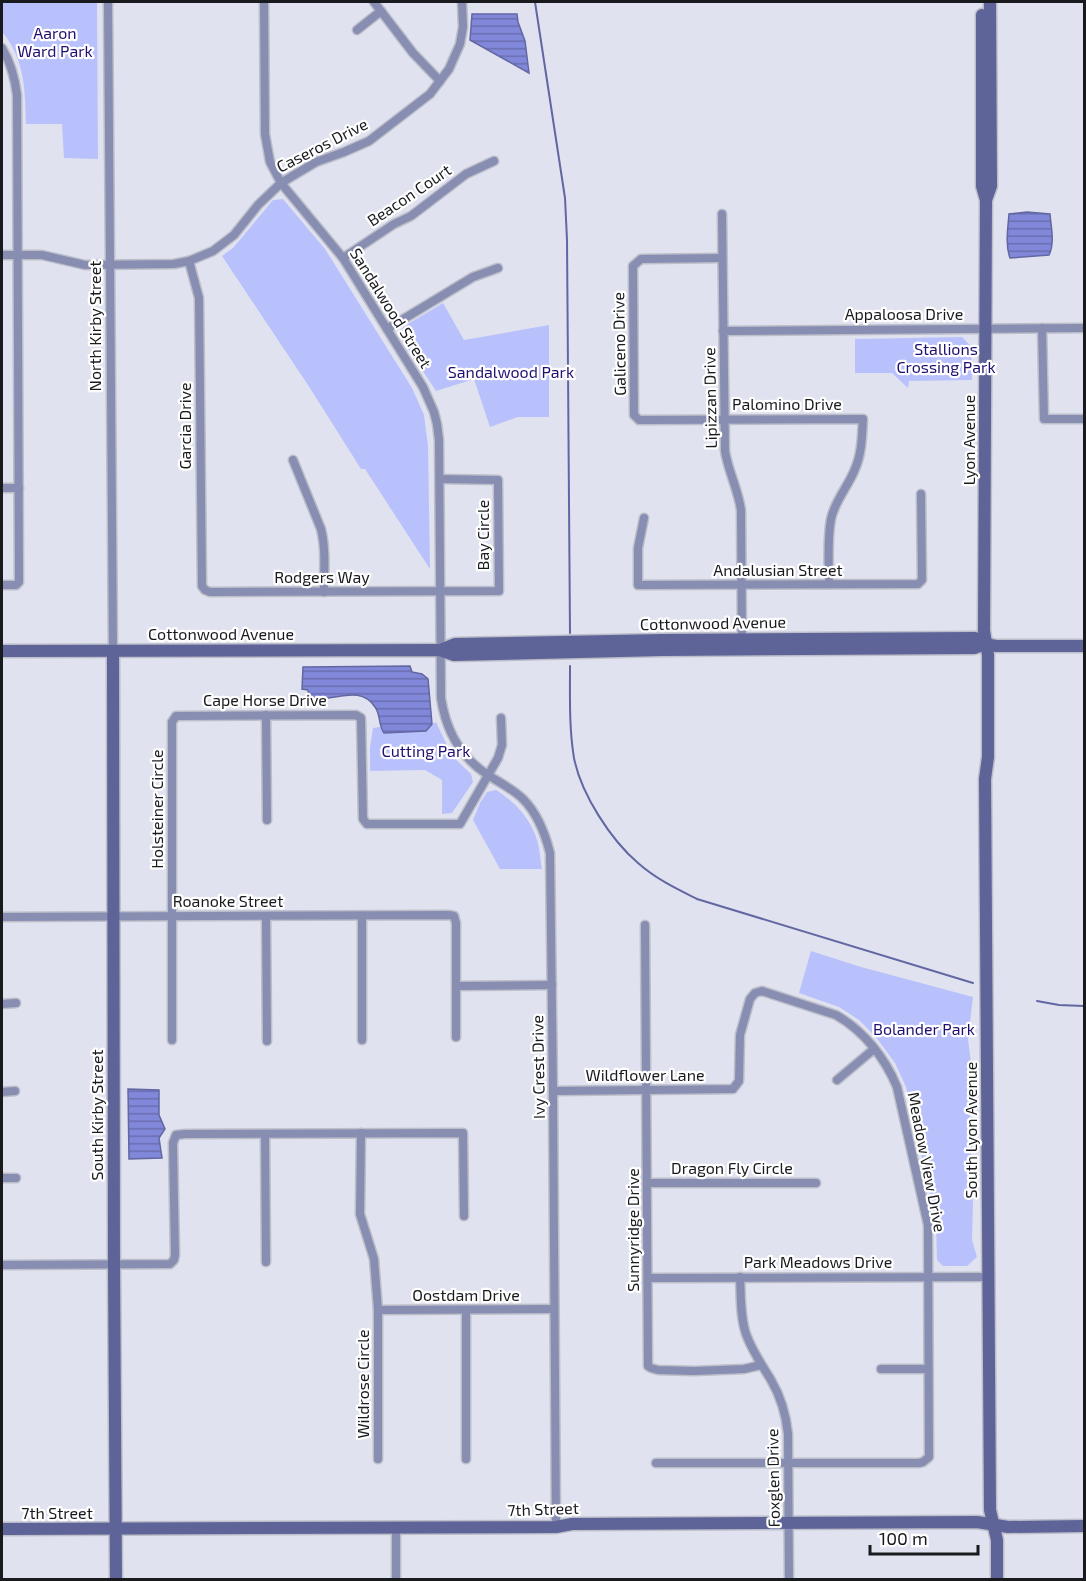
<svg xmlns="http://www.w3.org/2000/svg" width="1086" height="1581" viewBox="0 0 1086 1581" font-family="'Exo 2',sans-serif">
  <defs>
    <pattern id="water-rules" width="6" height="5" patternUnits="userSpaceOnUse" patternTransform="scale(1.5)"><rect width="6" height="5" fill="#8188da"/><path d="M0 2.5h6" fill="none" stroke="#696eb0"/></pattern>
  </defs>
  <rect width="100%" height="100%" fill="#e0e2ef"/>
  <!-- green -->
  <g fill="#b9c1fc">
    <path d="M2 2H97L98 159 64 158 62 124H26C25 90 25 59 2 32Z"/>
    <polygon points="283,199 325,249 412,388 424,415 428,446 430,569 365,469 361,469 308,385 222,256 233,248 273,200"/>
    <polygon points="443,303 464,340 549,325 549,417 518,417 490,427 474,379 436,391 401,338 403,327"/>
    <polygon points="962,337 971,346 972,380 909,381 908,388 892,373 855,373 855,339"/>
    <polygon points="436,722 452,756 471,774 473,782 452,813 442,814 442,780 425,770 370,771 370,748 373,728 380,727 384,733 426,731 432,724"/>
    <path d="M496 790C514 801 531 819 537 840 540 849 540 859 542 869H500L473 820 480 803 487 792Z"/>
    <polygon points="811,951 861,967 973,997 968,1039 973,1079 969,1107 973,1141 970,1164 973,1202 972,1240 977,1257 967,1266 943,1266 937,1260 936,1225 934,1211 906,1087 895,1063 875,1036 859,1020 839,1007 799,993"/>
  </g>
  <!-- water -->
  <g fill="url(#water-rules)" stroke="#6267a2" stroke-width="1.5">
    <polygon points="472,14 517,14 518,22 525,41 529,73 470,40"/>
    <path d="M1027 212 1050 214C1051 227 1055 243 1049 255L1010 258C1005 244 1008 228 1009 214Z"/>
    <path d="M410 666 412 672 422 674 428 679 432 724 426 731 384 733C378 725 381 715 375 707 363 689 345 696 328 698 321 698 315 698 309 698L308 690 302 689 303 667Z"/>
    <polygon points="128,1089 159,1090 159,1115 165,1129 159,1138 162,1158 129,1159"/>
  </g>
  <g fill="none" stroke-linecap="round" stroke-linejoin="round">
    <!-- stream -->
    <g stroke="#6267a2" stroke-width="2">
      <polyline points="535,2 565,198 567,240 570,633"/>
      <path d="M570 666C570 697 569 728 574 758 581 794 611 840 638 863 656 879 677 889 697 899L973 983"/>
      <polyline points="1037,1001 1059,1005 1084,1006"/>
    </g>
    <!-- street casing -->
    <g stroke="#bcbec9" stroke-width="11">
      <g id="street">
        <polyline points="108,2 113,651"/>
        <path d="M264 2 265 134 270 162 281 183 343 258 423 387 434 412 437 424 439 440 441 698C446 731 460 757 488 775 500 783 513 789 523 799 538 814 545 833 550 853L553 1091 556 1527"/>
        <polyline points="374,2 413,53 440,81"/>
        <polyline points="357,30 381,11"/>
        <path d="M2 48C11 63 15 79 17 95L19 582 16 585H2"/>
        <path d="M722 214 725 451C728 471 738 489 741 510L742 643"/>
        <polyline points="2,255 42,255 85,265 174,264 189,261 213,251 234,235 258,205 281,183 316,162 344,152 369,141 430,94 449,69 460,44 463,27 462,2"/>
        <polyline points="343,258 394,224 411,216 466,174 494,161"/>
        <path d="M722 258 641 259 633 266 634 415 639 420 863 419C862 436 862 453 855 469 848 487 835 500 831 519 827 540 829 563 829 584"/>
        <polyline points="189,261 199,298 202,586 205,590 210,592 499,591 498,480 440,479"/>
        <polyline points="1042,328 1044,419 1084,419"/>
        <polyline points="387,329 473,277 498,268"/>
        <polyline points="723,331 1084,328"/>
        <path d="M293 460 321 529C326 549 324 570 324 592"/>
        <polyline points="2,488 19,488"/>
        <polyline points="644,518 638,548 638,585 918,584 922,580 921,494"/>
        <polyline points="266,715 267,820"/>
        <polyline points="266,916 267,1041"/>
        <polyline points="2,917 449,915 454,916 456,923 456,1037"/>
        <polyline points="645,925 648,1366 651,1368 658,1370 694,1371 744,1369 761,1365"/>
        <polyline points="457,986 552,985"/>
        <polyline points="2,1004 16,1003"/>
        <polyline points="172,1040 172,722 176,716 356,715 361,718 363,819 367,824 460,824 498,758 502,745 501,718"/>
        <polyline points="362,1040 362,916"/>
        <polyline points="837,1080 874,1049"/>
        <path d="M553 1091 733 1089 739 1081 740 1035 750 999 755 993 762 991 836 1015C864 1031 885 1058 897 1087L928 1225 929 1457 923 1462 919 1463H656"/>
        <polyline points="2,1092 15,1091"/>
        <polyline points="361,1133 360,1214 374,1259 378,1310 378,1459"/>
        <polyline points="265,1134 266,1262"/>
        <polyline points="2,1178 16,1178"/>
        <polyline points="648,1183 816,1183"/>
        <polyline points="2,1265 170,1264 174,1260 175,1255 173,1143 176,1135 185,1134 463,1133 464,1216"/>
        <path d="M740 1277C741 1296 740 1316 746 1334 752 1351 762 1365 771 1380 781 1397 786 1414 788 1434L789 1580"/>
        <polyline points="648,1278 989,1277"/>
        <polyline points="378,1310 554,1309"/>
        <polyline points="466,1310 466,1459"/>
        <polyline points="881,1369 928,1369"/>
        <polyline points="396,1528 396,1580"/>
      </g>
    </g>
    <!-- secondary casing -->
    <g stroke="#bcbec9" stroke-width="15">
      <g id="secondary">
        <polyline points="990,2 991,186 986,200 984,631 988,655 988,757 985,779 990,1510 997,1540 997,1580"/>
        <polyline points="982,15 982,186 986,200"/>
        <polyline points="440,650 455,644 663,640 975,638 985,644 996,646 1084,646"/>
        <polyline points="2,651 440,650 454,655 662,650 974,648 985,644"/>
        <polyline points="113,651 114,1265 116,1580"/>
        <polyline points="2,1529 556,1527 572,1524 977,1522 1008,1527 1084,1526"/>
      </g>
    </g>
    <!-- street -->
    <use href="#street" stroke="#888db2" stroke-width="8"/>
    <!-- secondary -->
    <use href="#secondary" stroke="#5e6398" stroke-width="12"/>
  </g>
  <g text-anchor="middle" stroke-width="4.5" stroke-linejoin="round" paint-order="stroke">
    <!-- park labels -->
    <g font-size="16" fill="#211071" stroke="#fff">
      <text x="55" y="39">Aaron<tspan x="55" dy="18">Ward Park</tspan></text>
      <text x="946" y="355">Stallions<tspan x="946" dy="18">Crossing Park</tspan></text>
      <text x="511" y="378">Sandalwood Park</text>
      <text x="426" y="757">Cutting Park</text>
      <text x="924" y="1035">Bolander Park</text>
    </g>
    <!-- street labels -->
    <g font-size="16" fill="#191a1e" stroke="#fff">
      <text transform="translate(322 145) rotate(-27)" y="6">Caseros Drive</text>
      <text transform="translate(409 195) rotate(-34)" y="6">Beacon Court</text>
      <text transform="translate(391 308) rotate(58)" y="6">Sandalwood Street</text>
      <text x="904" y="320">Appaloosa Drive</text>
      <text transform="translate(95 326) rotate(-90)" y="6">North Kirby Street</text>
      <text transform="translate(619 344) rotate(-91)" y="6">Galiceno Drive</text>
      <text transform="translate(710 398) rotate(-91)" y="6">Lipizzan Drive</text>
      <text x="787" y="410">Palomino Drive</text>
      <text transform="translate(185 426) rotate(-90)" y="6">Garcia Drive</text>
      <text transform="translate(969 440) rotate(-90)" y="6">Lyon Avenue</text>
      <text transform="translate(483 535) rotate(-90)" y="6">Bay Circle</text>
      <text x="778" y="576">Andalusian Street</text>
      <text x="322" y="583">Rodgers Way</text>
      <text transform="translate(713 623) rotate(-1)" y="6">Cottonwood Avenue</text>
      <text x="221" y="640">Cottonwood Avenue</text>
      <text x="265" y="706">Cape Horse Drive</text>
      <text transform="translate(157 809) rotate(-90)" y="6">Holsteiner Circle</text>
      <text x="228" y="907">Roanoke Street</text>
      <text transform="translate(538 1067) rotate(-91)" y="6">Ivy Crest Drive</text>
      <text x="645" y="1081">Wildflower Lane</text>
      <text transform="translate(97 1115) rotate(-90)" y="6">South Kirby Street</text>
      <text transform="translate(971 1130) rotate(-90)" y="6">South Lyon Avenue</text>
      <text transform="translate(927 1162) rotate(79)" y="6">Meadow View Drive</text>
      <text x="732" y="1174">Dragon Fly Circle</text>
      <text transform="translate(633 1230) rotate(-90)" y="6">Sunnyridge Drive</text>
      <text x="818" y="1268">Park Meadows Drive</text>
      <text x="466" y="1301">Oostdam Drive</text>
      <text transform="translate(363 1384) rotate(-90)" y="6">Wildrose Circle</text>
      <text transform="translate(773 1478) rotate(-91)" y="6">Foxglen Drive</text>
      <text transform="translate(543 1509) rotate(-2)" y="6">7th Street</text>
      <text x="57" y="1519">7th Street</text>
    </g>
  </g>
  <!-- border -->
  <rect width="1086" height="1581" fill="none" stroke="#191a1e" stroke-width="6"/>
  <!-- scale -->
  <path d="M870 1545v9h108v-9" fill="none" stroke="#191a1e" stroke-width="3"/>
  <text x="879" y="1545" font-size="18" fill="#191a1e" stroke="#ffffff" stroke-width="4.5" paint-order="stroke">100 m</text>
</svg>
